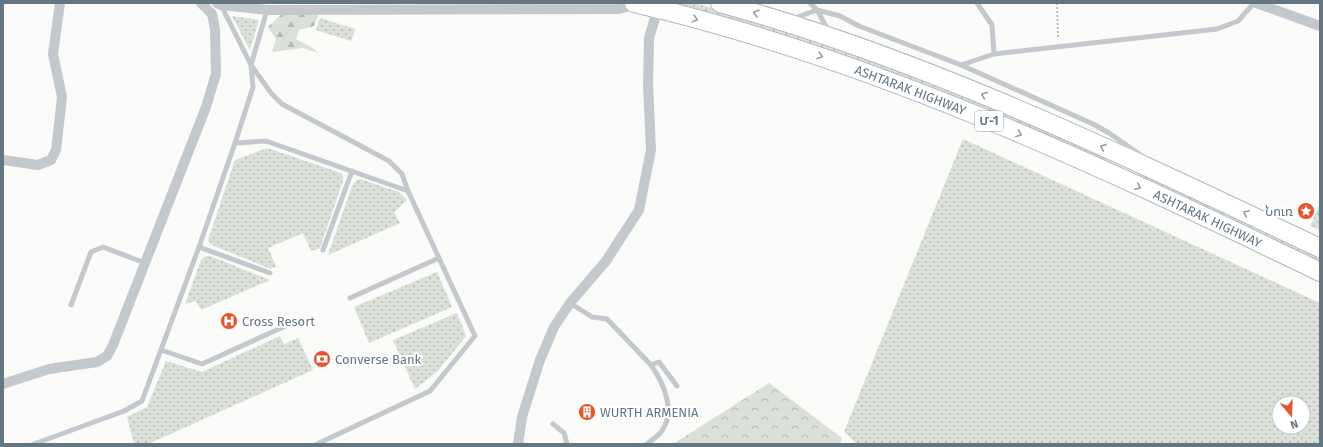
<svg xmlns="http://www.w3.org/2000/svg" width="1323" height="447" viewBox="0 0 1323 447" font-family="'Fira Sans','Noto Sans Armenian',sans-serif">
  <defs>
    <pattern id="grass-dots" width="8" height="8" patternUnits="userSpaceOnUse"><rect width="8" height="8" fill="#dadfd7"/><path d="M2 2h.1M6 6h.1" fill="none" stroke="#b4b9b4" stroke-width="1.8" stroke-linecap="round"/></pattern>
    <pattern id="forest-firs" width="22" height="20" patternUnits="userSpaceOnUse"><rect width="22" height="20" fill="#dadfd7"/><path d="M5 1l3.5 6h-7zM16 11l3.5 6h-7z" fill="#b4b9b4"/></pattern>
    <pattern id="park-crowns" width="20" height="18" patternUnits="userSpaceOnUse"><rect width="20" height="18" fill="#dadfd7"/><path d="M2 6a3 3 0 1 1 6 0M12 15a3 3 0 1 1 6 0" fill="none" stroke="#b4b9b4"/></pattern>
  </defs>
  <rect width="100%" height="100%" fill="#fafaf8"/>
  <!-- grass -->
  <g fill="url(#grass-dots)" fill-rule="evenodd">
    <polygon points="448,3 524,3 536,5"/>
    <polygon points="662,3 694,3 741,16 869,57 1107,156 1104,164"/>
    <polygon points="232,16 259,20 250,50"/>
    <polygon points="320,18 355,29 351,41 316,30"/>
    <path d="M963 139 1320 303V444H857L844 432ZM1279 403H1303V427H1279Z"/>
    <polygon points="267,148 341,173 343,176 343,181 320,248 311,251 303,233 301,234 268,248 276,266 271,269 212,245 208,240 235,160"/>
    <polygon points="1138,171 1320,256 1320,265 1134,178"/>
    <polygon points="360,179 399,192 407,200 394,212 400,223 328,255 352,186 357,180"/>
    <polygon points="1320,204 1320,230 1310,226"/>
    <polygon points="206,256 210,256 270,280 201,310 196,301 185,304 201,260"/>
    <polygon points="437,272 452,307 369,343 354,307"/>
    <polygon points="457,313 466,336 437,372 415,389 393,340"/>
    <polygon points="280,336 284,344 298,338 313,370 148,444 134,444 127,417 147,407 166,361 202,372"/>
  </g>
  <!-- forest -->
  <polygon fill="url(#forest-firs)" points="285,11 320,11 314,26 299,30 296,39 314,49 318,53 303,48 272,52 276,39 268,27"/>
  <!-- park -->
  <polygon fill="url(#park-crowns)" points="769,383 842,438 840,444 673,444"/>
  <g fill="none" stroke-linecap="round" stroke-linejoin="round">
    <!-- highway casing -->
    <g stroke="#b4b9bd" stroke-width="20">
      <g id="highway">
        <path id="s1" d="M634 3C874 59 1099 165 1320 272"/>
        <path d="M720 3C929 60 1124 156 1320 248"/>
      </g>
    </g>
    <!-- path -->
    <polyline stroke="#bbbfc2" stroke-width="2" stroke-dasharray="2 2" stroke-linecap="butt" points="1057,3 1058,39"/>
    <!-- lane -->
    <g stroke="#c3c8cc" stroke-width="5">
      <polyline points="810,3 817,10 829,32"/>
      <polyline points="977,3 992,25 994,54"/>
      <polyline points="221,5 251,65 253,87 235,143"/>
      <polyline points="267,10 251,65 271,93 282,104 389,161 402,174 408,191"/>
      <polyline points="792,19 817,10 840,16 859,26 961,65 1093,124 1109,133 1142,156"/>
      <polyline points="961,65 994,54 1217,29 1238,21 1254,3"/>
      <polyline points="199,247 270,273"/>
      <polyline points="323,250 352,171"/>
      <polyline points="350,298 439,258"/>
      <polyline points="570,303 592,317 607,319 651,365 659,362 677,386"/>
      <polyline points="71,305 91,252 103,247 145,263"/>
      <polyline points="161,350 202,364 290,324"/>
      <polyline points="553,424 564,433 567,444"/>
      <polyline points="34,444 124,411 142,401 199,247 235,143 266,141 408,191 475,336 430,391 317,444"/>
      <path d="M647 444C652 440 658 436 661 432 677 412 663 382 651 365"/>
    </g>
    <!-- street -->
    <g stroke="#c3c8cc" stroke-width="10">
      <polyline points="217,3 221,5 267,10 619,9 638,4"/>
      <polyline points="1256,3 1320,26"/>
      <polyline points="3,160 38,165 51,160 56,150 62,97 53,54 60,3"/>
      <polyline points="3,384 49,369 97,362 107,356 113,345 206,107 216,74 215,29 212,14 201,3"/>
      <polyline points="518,444 522,417 540,360 554,327 570,303 606,261 639,210 651,150 648,85 649,38 658,8"/>
    </g>
    <!-- highway -->
    <use href="#highway" stroke="#fff" stroke-width="18"/>
  </g>
  <!-- one-way arrows -->
  <defs><path id="oneway-chevron" d="M-2-3.5L2.5 0L-2 3.5" fill="none" stroke-width="1.6" stroke-linecap="round" stroke-linejoin="round"/></defs>
  <g stroke="#939fa8">
    <use href="#oneway-chevron" transform="translate(756 13) rotate(-164)"/>
    <use href="#oneway-chevron" transform="translate(695 19) rotate(15)"/>
    <use href="#oneway-chevron" transform="translate(820 56) rotate(20)"/>
    <use href="#oneway-chevron" transform="translate(984 95) rotate(-157)"/>
    <use href="#oneway-chevron" transform="translate(1019 134) rotate(23)"/>
    <use href="#oneway-chevron" transform="translate(1103 147) rotate(-156)"/>
    <use href="#oneway-chevron" transform="translate(1138 187) rotate(25)"/>
    <use href="#oneway-chevron" transform="translate(1246 213) rotate(-155)"/>
  </g>
  <!-- icons -->
  <defs>
    <g id="sight-disc" transform="scale(0.9)"><circle r="9.5" fill="#e4572e" stroke="#fff"/><path d="M0-6L1.8-2.2L6-1.7L2.9 1.2L3.7 5.4L0 3.3L-3.7 5.4L-2.9 1.2L-6-1.7L-1.8-2.2Z" fill="#fff"/></g>
    <g id="hospital-disc" transform="scale(0.9)"><circle r="9.5" fill="#e4572e" stroke="#fff"/><path d="M-5-5h3v3.5h4V-5h3V5h-3V1.5h-4V5h-3Z" fill="#fff"/></g>
    <g id="bank-disc" transform="scale(0.9)"><circle r="9.5" fill="#e4572e" stroke="#fff"/><path d="M-6-4H6V4H-6ZM0-2.3a2.3 2.3 0 1 0 0 4.6a2.3 2.3 0 1 0 0-4.6Z" fill="#fff"/></g>
    <g id="building-disc" transform="scale(0.9)"><circle r="9.5" fill="#e4572e" stroke="#fff"/><path d="M-4-6H4V6H1V3H-1V6H-4ZM-2.5-4.3h1.7v1.8h-1.7ZM.8-4.3h1.7v1.8H.8ZM-2.5-1h1.7V.8h-1.7ZM.8-1h1.7V.8H.8Z" fill="#fff"/></g>
  </defs>
  <g fill-rule="evenodd">
    <use href="#sight-disc" x="1306" y="211"/>
    <use href="#hospital-disc" x="229" y="321"/>
    <use href="#bank-disc" x="322" y="359"/>
    <use href="#building-disc" x="587" y="412"/>
  </g>
  <g text-anchor="middle" stroke-width="4" stroke-linejoin="round" paint-order="stroke">
    <!-- shield labels -->
    <rect fill="#fff" stroke="#939fa8" stroke-width="1" x="975" y="111" width="28" height="20" rx="3"/>
    <g font-size="12" font-weight="bold" fill="#657683">
      <text x="989" y="125">Մ-1</text>
    </g>
    <!-- street labels -->
    <g font-size="13" fill="#657683" stroke="#fff">
      <text dy="5" stroke="none"><textPath href="#s1" startOffset="290">ASHTARAK HIGHWAY</textPath></text>
      <text dy="5" stroke="none"><textPath href="#s1" startOffset="614">ASHTARAK HIGHWAY</textPath></text>
    </g>
    <!-- poi labels -->
    <g font-size="13" fill="#657683" stroke="#fff" text-anchor="start">
      <text x="1293" y="216" text-anchor="end">Նուռ</text>
      <text x="242" y="326">Cross Resort</text>
      <text x="335" y="364">Converse Bank</text>
      <text x="600" y="417">WURTH ARMENIA</text>
    </g>
  </g>
  <!-- border -->
  <rect width="1323" height="447" fill="none" stroke="#657683" stroke-width="8"/>
  <!-- north arrow -->
  <g transform="translate(1291 415) rotate(161)"><circle r="19" fill="#ffffff" stroke="#c1c8cd"/>
  <path d="M0-3L7 15L0 10L-7 15Z" fill="#e4572e"/>
  <text y="-6" font-size="11" font-weight="bold" text-anchor="middle" fill="#657683">N</text>
  </g>
</svg>
